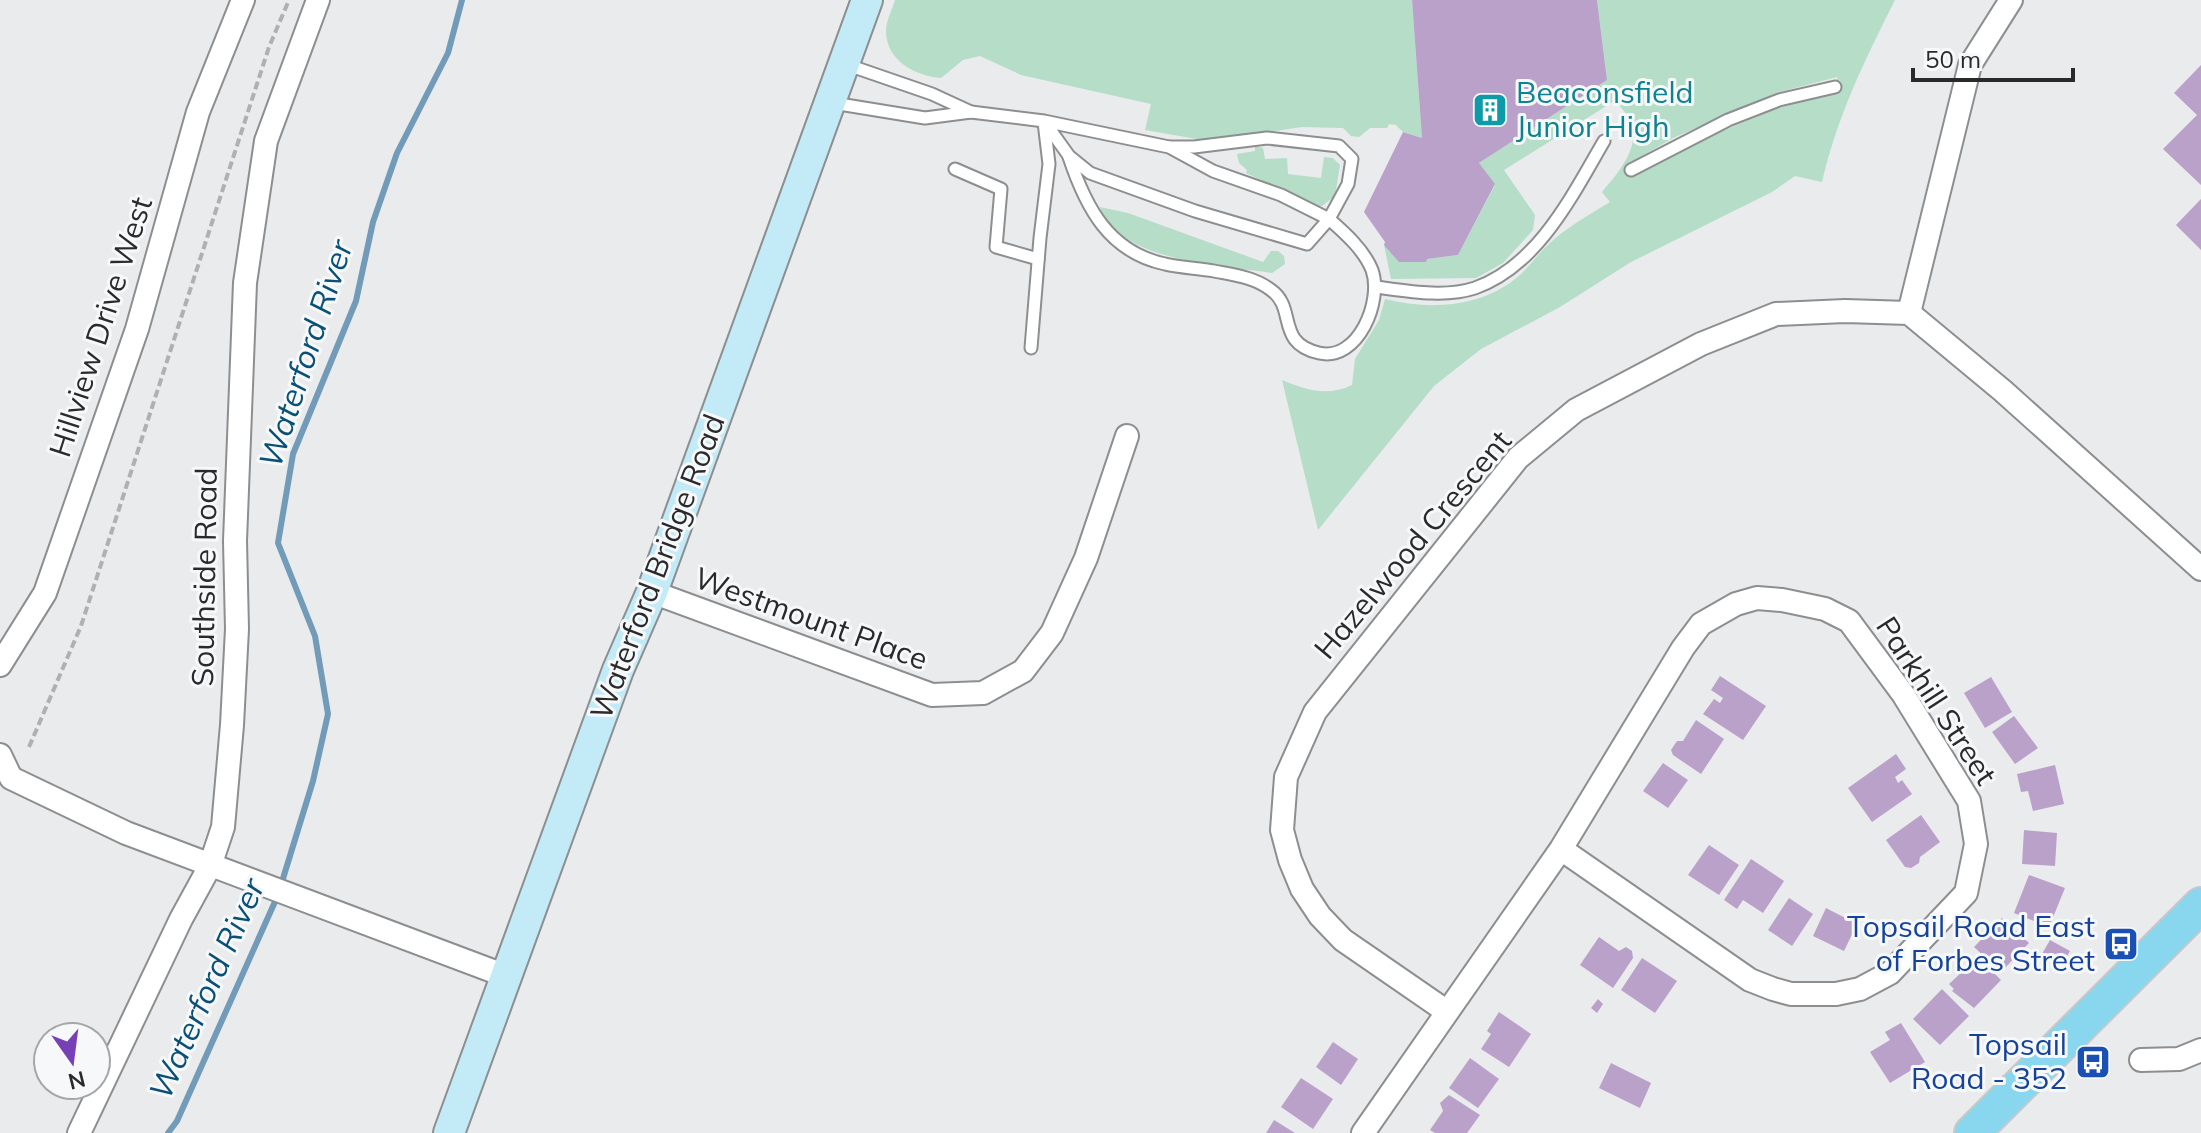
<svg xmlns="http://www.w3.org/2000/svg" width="2201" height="1133" viewBox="0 0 2201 1133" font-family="Mulish,sans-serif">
  <rect width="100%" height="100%" fill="#e9ebed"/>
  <!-- green -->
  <g fill="#b5ddc8" fill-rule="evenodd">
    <path d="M895 0H1412L1422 138 1403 132 1396 125 1389 124 1387 128H1370L1359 137 1351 136 1343 128 1302 127 1208 141 1145 130 1151 104 1021 75 980 56 963 60 941 78C916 76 886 61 886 31 886 21 892 10 895 0Z"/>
    <path d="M1597 0H1895C1864 62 1838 114 1822 182L1795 176 1772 192 1631 262 1560 307 1481 349 1434 386 1318 530 1282 380C1306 390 1328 397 1352 385L1355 359 1379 320 1385 299C1428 310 1479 308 1515 279 1528 269 1537 255 1549 244 1567 227 1589 215 1610 202L1602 192C1617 174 1641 148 1631 122 1628 115 1620 107 1616 100L1504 170 1535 215 1533 230 1503 263 1476 278 1391 279 1384 245 1427 259 1458 255 1495 185 1479 163 1607 80ZM1837 77 1838 90 1772 110 1704 139 1634 174 1635 160 1673 138 1776 93Z"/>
    <polygon points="1255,146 1263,148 1265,159 1287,158 1288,174 1321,178 1324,157 1333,158 1340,165 1335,196 1322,206 1315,206 1246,173 1247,170 1239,163 1237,154 1255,151"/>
    <path d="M1100 207 1128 213 1263 262 1271 251H1278L1284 256 1285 264 1272 273C1222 265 1119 262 1100 207Z"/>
  </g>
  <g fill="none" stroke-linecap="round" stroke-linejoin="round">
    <!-- stream -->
    <g stroke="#729bb9" stroke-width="6">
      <polyline points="281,885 313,781 328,714 315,636 278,543 293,454 356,301 373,222 397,153 448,53 462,0"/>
      <polyline points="168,1133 177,1121 278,895"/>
    </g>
  </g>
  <!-- building -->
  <g fill="#baa1c9">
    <polygon points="1412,0 1597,0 1607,80 1479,163 1495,184 1458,255 1427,259 1426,262 1399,262 1384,245 1385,242 1364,212 1403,132 1422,138"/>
    <polygon points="2201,65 2201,185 2163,149 2197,115 2174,93"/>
    <polygon points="2201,199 2201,250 2176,225"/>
    <polygon points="1720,676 1766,706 1743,740 1703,714 1714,699 1720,703 1723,698 1711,690"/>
    <polygon points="1991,677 2012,712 1985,728 1964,693"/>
    <polygon points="2014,716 2038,748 2015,764 1992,732"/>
    <polygon points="1696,720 1724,739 1701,774 1673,755 1671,750 1677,741 1683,741"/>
    <polygon points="1896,754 1906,769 1895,777 1898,783 1902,780 1912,794 1872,822 1848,788"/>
    <polygon points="1663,763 1688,780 1668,808 1643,791"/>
    <polygon points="2055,765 2064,804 2033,811 2028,791 2021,792 2017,774"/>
    <polygon points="1921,815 1940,842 1920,857 1919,863 1911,868 1905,867 1886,840"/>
    <polygon points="2024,830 2057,833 2055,866 2022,864"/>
    <polygon points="1709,845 1739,865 1719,895 1688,875"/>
    <polygon points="1751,859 1784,881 1763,913 1743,900 1737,909 1724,900"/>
    <polygon points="2029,875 2065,888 2049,927 2014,913"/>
    <polygon points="1789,898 1813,914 1792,946 1768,930"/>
    <polygon points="1826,908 1857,924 1844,951 1813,936"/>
    <polygon points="2002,918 2029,943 2001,972 1974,947"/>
    <polygon points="1599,937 1619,951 1626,947 1632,951 1633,958 1613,988 1580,965"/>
    <polygon points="2050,940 2070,951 2062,965 2042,954"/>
    <polygon points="1978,957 2001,980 1974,1008 1952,991 1954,989 1949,984"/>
    <polygon points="1642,958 1677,981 1655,1013 1621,990"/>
    <polygon points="1942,989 1969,1016 1940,1045 1913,1019"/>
    <polygon points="1598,999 1603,1004 1597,1013 1591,1008"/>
    <polygon points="1499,1012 1531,1034 1509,1067 1481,1049 1491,1034 1487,1031"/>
    <polygon points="1901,1023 1925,1062 1890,1083 1870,1052 1890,1040 1885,1032"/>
    <polygon points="1333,1042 1358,1059 1341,1085 1316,1067"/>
    <polygon points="1470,1058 1499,1079 1478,1108 1449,1088"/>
    <polygon points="1611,1063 1651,1083 1640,1108 1599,1088"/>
    <polygon points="1301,1078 1333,1099 1313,1129 1281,1107"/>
    <polygon points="1449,1095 1480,1115 1467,1133 1435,1133 1430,1130 1443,1111 1440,1103"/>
    <polygon points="1274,1120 1295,1133 1266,1133"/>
  </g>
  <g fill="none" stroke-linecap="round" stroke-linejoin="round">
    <!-- service casing -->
    <g stroke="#8c8e90" stroke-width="15">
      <g id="service">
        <polyline points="845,64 932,94 971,112"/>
        <polyline points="833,103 925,118 971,112 1044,121 1169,147 1213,171 1281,195 1329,219 1307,244 1195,211 1090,173 1069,156 1044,121"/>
        <path d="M1069 157C1086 208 1109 252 1165 264 1181 268 1198 268 1214 271 1234 275 1254 277 1271 290 1297 308 1275 343 1319 353 1358 362 1383 301 1372 270 1364 250 1345 233 1329 219L1348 184 1352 159 1339 146 1267 138 1194 147H1170"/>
        <polyline points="955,169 1001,189 996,247 1038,259"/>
        <polyline points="1631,170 1728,120 1779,100 1835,87"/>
        <path d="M1376 287C1407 291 1445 298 1475 288 1538 266 1573 194 1604 141"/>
        <polyline points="1031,348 1040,238 1049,164 1044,122"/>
      </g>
    </g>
    <!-- minor casing -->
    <g stroke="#8c8e90" stroke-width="26">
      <g id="minor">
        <polyline points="1909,313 1970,65 2011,0"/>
        <polyline points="652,592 932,695 983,693 1023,671 1052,633 1086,558 1127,436"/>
        <polyline points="0,665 45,593 137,329 198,112 243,0"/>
        <polyline points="0,755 11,778 126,833 506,976"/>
        <polyline points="1446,1011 1343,940 1320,916 1302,889 1290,860 1282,830 1286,777 1315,712 1518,458 1576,410 1701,344 1776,314 1845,311 1909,313 2003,391 2201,569"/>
        <polyline points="2141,1060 2179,1059 2201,1050"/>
        <polyline points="79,1133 181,919 210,866 223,827 232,725 237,629 235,541 245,283 266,141 318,0"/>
        <polyline points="1363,1133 1561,849 1683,648 1701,624 1736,604 1757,598 1782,600 1825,609 1849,621 1903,694 1969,801 1976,844 1966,893 1890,973 1860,989 1836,994 1791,994 1773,989 1750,980 1561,849"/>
      </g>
    </g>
    <!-- secondary casing -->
    <g stroke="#8c8e90" stroke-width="34">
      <polyline id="secondary" points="449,1133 618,670 652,592 867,0"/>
    </g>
    <!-- primary casing -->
    <g stroke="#c7c8c8" stroke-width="38">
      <polyline id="primary" points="1972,1133 2201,905"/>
    </g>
    <!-- path -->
    <polyline stroke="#afb0b2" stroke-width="4" stroke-dasharray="8 4" stroke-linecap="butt" points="29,747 81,626 269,47 289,0"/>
    <!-- service -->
    <use href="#service" stroke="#fff" stroke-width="11"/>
    <!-- minor -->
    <use href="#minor" stroke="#fff" stroke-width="22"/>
    <!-- secondary -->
    <use href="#secondary" stroke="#c3ebf7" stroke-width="30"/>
    <!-- primary -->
    <use href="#primary" stroke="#88d7ef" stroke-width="34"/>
  </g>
  <!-- icons -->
  <defs>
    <g id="building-square" transform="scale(1.8)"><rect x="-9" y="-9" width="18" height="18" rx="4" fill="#0f9aa8" stroke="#f6f8fa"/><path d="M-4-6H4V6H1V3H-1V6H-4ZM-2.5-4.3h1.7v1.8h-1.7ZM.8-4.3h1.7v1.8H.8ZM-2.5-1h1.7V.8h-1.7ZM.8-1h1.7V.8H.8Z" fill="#fff"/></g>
    <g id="bus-square" transform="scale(1.8)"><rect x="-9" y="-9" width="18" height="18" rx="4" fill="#1a4fb4" stroke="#f6f8fa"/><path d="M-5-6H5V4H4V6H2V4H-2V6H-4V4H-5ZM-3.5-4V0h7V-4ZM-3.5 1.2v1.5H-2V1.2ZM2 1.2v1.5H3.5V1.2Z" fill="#fff"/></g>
  </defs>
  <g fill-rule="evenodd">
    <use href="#building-square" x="1490" y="110"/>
    <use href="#bus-square" x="2121" y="944"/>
    <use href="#bus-square" x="2093" y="1062"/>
  </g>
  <g text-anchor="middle" stroke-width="6" stroke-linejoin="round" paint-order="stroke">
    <!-- culture labels -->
    <g font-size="30" fill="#0d838f" stroke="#f6f8fa" text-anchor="start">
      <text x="1516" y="103">Beaconsfield<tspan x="1516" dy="34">Junior High</tspan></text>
    </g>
    <!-- street labels -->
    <g font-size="30" fill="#292a2b" stroke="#f6f8fa">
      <text transform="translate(101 327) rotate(-72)" y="10">Hillview Drive West</text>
      <text transform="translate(1413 545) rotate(-50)" y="10">Hazelwood Crescent</text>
      <text transform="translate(658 567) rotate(-69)" y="10">Waterford Bridge Road</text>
      <text transform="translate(205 577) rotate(-89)" y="10">Southside Road</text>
      <text transform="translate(811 619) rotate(20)" y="10">Westmount Place</text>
      <text transform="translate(1936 701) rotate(57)" y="10">Parkhill Street</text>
    </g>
    <!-- transit labels -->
    <g font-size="30" fill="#164399" stroke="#f6f8fa" text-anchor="end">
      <text x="2095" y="937">Topsail Road East<tspan x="2095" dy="34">of Forbes Street</tspan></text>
      <text x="2067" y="1055">Topsail<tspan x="2067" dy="34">Road - 352</tspan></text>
    </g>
    <!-- water labels -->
    <g font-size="32" font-style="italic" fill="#085078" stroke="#f6f8fa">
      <text transform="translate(306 354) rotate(-72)" y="11">Waterford River</text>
      <text transform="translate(207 989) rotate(-66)" y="11">Waterford River</text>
    </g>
  </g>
  <!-- north arrow -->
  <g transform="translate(72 1061) rotate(166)"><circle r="38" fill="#f6f8fa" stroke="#a4a6a7" stroke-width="2"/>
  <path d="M0-6L14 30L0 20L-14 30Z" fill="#7840b6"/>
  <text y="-12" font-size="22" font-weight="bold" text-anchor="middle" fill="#292a2b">N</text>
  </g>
  <!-- scale -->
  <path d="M1913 68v12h160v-12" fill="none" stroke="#292a2b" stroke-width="4"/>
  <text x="1925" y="68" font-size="24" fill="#292a2b" stroke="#f6f8fa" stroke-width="6" paint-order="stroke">50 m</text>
</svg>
